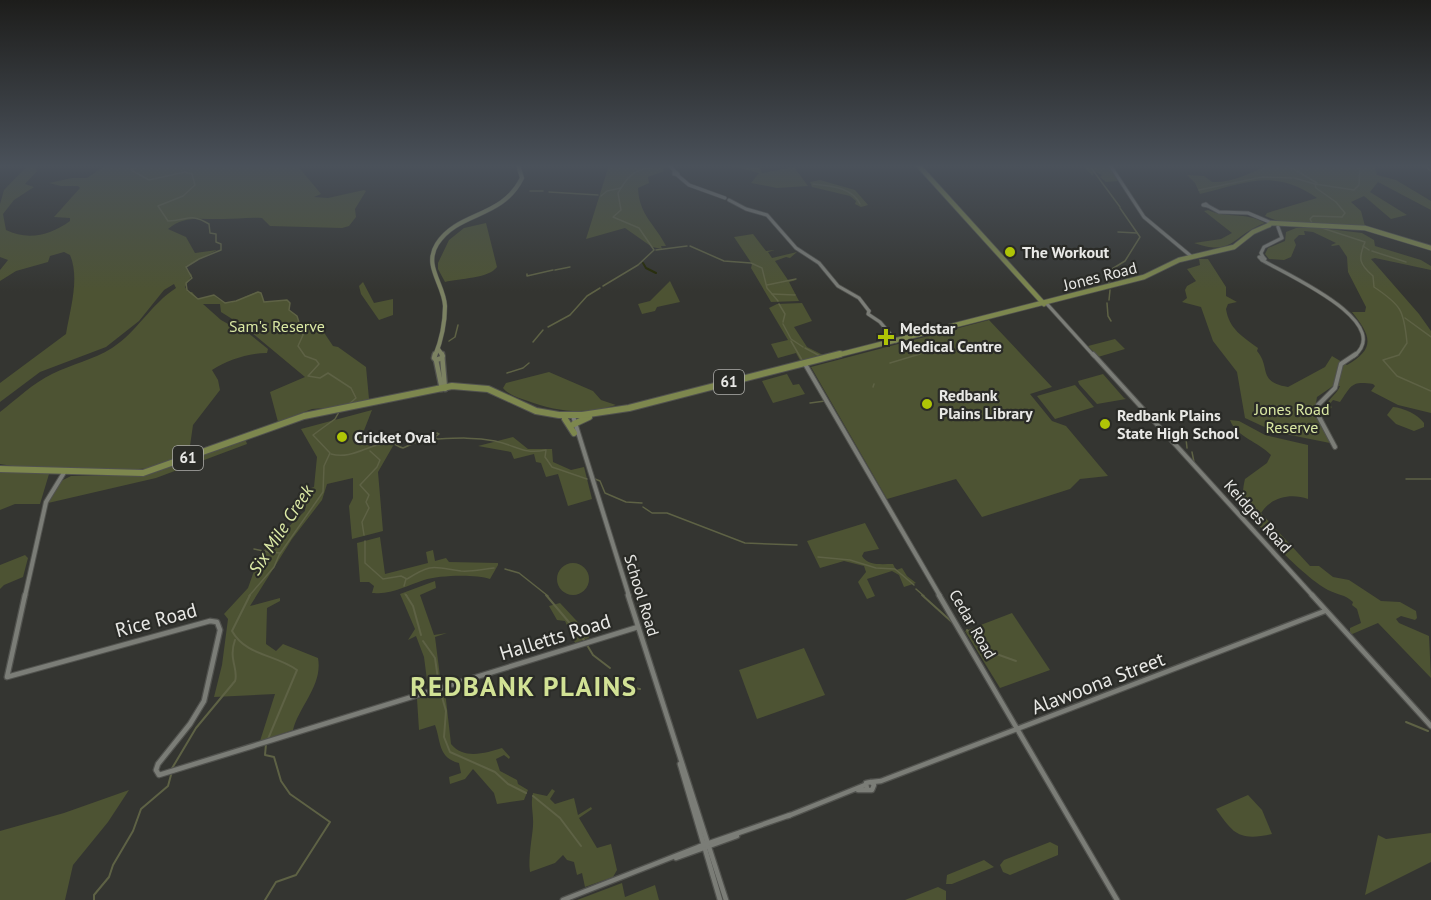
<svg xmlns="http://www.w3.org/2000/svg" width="1431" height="900" viewBox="0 0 1431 900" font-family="'PT Sans',sans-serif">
  <rect width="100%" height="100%" fill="#343531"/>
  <!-- green -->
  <g fill="#4d5333">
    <path d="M28 165H34L37 171 25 184 34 187 14 200 3 214 6 230C28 241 51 235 70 221V218L54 217 80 188 78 186H61L49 183 72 178H87L106 165H297L321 194 314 197 328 198 364 190 366 191 355 209 356 217 349 226 342 228 270 226 262 218C249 217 236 219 223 219 203 220 185 214 168 229L186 237 195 253 217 250 186 266 187 270 192 275 185 287 188 292H192L198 299 214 295C230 312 241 295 258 292L261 293 264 302 287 300 290 303 289 310 297 316 300 326 317 321 320 323 323 331 333 346 338 347 366 367 369 399 339 407 312 409 278 422 270 392 305 377 245 327 221 312 220 304H203L221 320 230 325 242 328 268 349 267 353C248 353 228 360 212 370L218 380 220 390 193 425 190 446 184 456 154 468 124 470 31 469 0 464V412C17 399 33 383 52 374 72 364 93 360 112 348 137 332 151 304 176 288L174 284 164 290 139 321 106 347 40 372 0 402V383L66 334C70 310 80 278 70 255L64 252 50 256 48 262 16 271 0 281V270L8 260 0 257V204L4 190Z"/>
    <path d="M609 165H668L669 167 663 169 664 171 648 177 649 183 638 188C639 215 655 224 666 246H661L662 249 652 247 625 228 586 239Z"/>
    <polygon points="728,165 751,165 760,168 762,173 794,167 808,186 777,188 751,183 759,173"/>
    <polygon points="1082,165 1108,165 1118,181 1106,182 1100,177 1102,175 1094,171 1093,176"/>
    <path d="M1268 165H1374L1377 175 1396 180 1431 201V210L1378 182 1370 192 1407 215 1391 219 1364 196 1351 202 1361 211 1365 226 1278 221 1265 216 1267 213 1317 198C1274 168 1247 183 1200 194L1195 183 1187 175 1204 176 1212 182C1232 183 1250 173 1268 165Z"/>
    <polygon points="820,180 855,190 868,205 861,207 855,204 856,201 850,196 812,187 810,182"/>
    <path d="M1208 210C1228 219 1244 211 1265 223 1232 235 1234 257 1194 243L1221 239 1232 233 1204 211Z"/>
    <path d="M486 223 497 267C488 279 460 278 445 282L438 269V263L449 240 464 228Z"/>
    <path d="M1312 227 1362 233 1374 240 1375 246 1421 260 1431 266V270L1375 258 1371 259 1419 314 1431 331V413L1398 405 1371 391 1375 386 1373 384C1351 381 1352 385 1340 402L1333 400 1329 405 1332 407 1330 409 1326 406C1329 398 1337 394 1340 386H1333L1317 397C1312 423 1325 422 1330 443L1275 432 1245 418 1237 372 1213 341 1201 307 1182 302 1187 298 1185 290 1187 286 1196 281 1187 269 1200 265 1199 259H1208L1226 287V296L1237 302 1228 304 1226 309C1229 329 1243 337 1258 348L1257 351C1271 367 1257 382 1288 387L1325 367 1332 356 1347 365C1376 348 1371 336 1352 312H1365L1366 307 1348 272 1347 257 1339 245 1332 246 1331 245 1336 243 1313 232 1304 231 1305 235H1299L1294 240 1296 245 1291 257 1284 260 1269 259 1265 254 1268 248 1285 241 1286 232 1296 228Z"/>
    <polygon points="753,234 766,251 775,250 768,252 772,258 797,252 790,258 786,257 775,261 788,280 796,280 789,282 799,301 771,302 751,268 752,264 734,237"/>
    <polygon points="670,281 680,302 657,307 655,311 642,314 638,304 650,301"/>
    <polygon points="363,282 374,303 393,299 393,315 379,320 361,294 359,286"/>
    <polygon points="802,303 812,321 794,327 807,347 825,356 801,362 796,353 778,358 771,344 788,340 769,308 777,304"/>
    <polygon points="989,320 1052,387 1030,394 1052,421 1066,426 1108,476 1080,479 1070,489 982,517 956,479 887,499 811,367"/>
    <polygon points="1115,339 1125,349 1098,357 1088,346"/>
    <path d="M549 372 593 391 601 400 616 405C586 415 557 412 528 401 519 398 509 395 503 388L506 383Z"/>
    <polygon points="787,374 793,385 799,384 805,394 773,403 762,381"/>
    <polygon points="1103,374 1124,398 1126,399 1097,404 1079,384 1078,381"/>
    <polygon points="1075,385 1094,407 1055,419 1037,396"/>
    <path d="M1393 407C1404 408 1417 414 1424 423V427L1414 431 1396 424 1387 415Z"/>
    <path d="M372 410 363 433V444L371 446 397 439 378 472 383 531 352 539 349 506 353 498V478L327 484 322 500 292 539 250 606 280 598V601L267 608 266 644 276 651 283 644 318 658C323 685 299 706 293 730L260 741 275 694 214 697 222 665 228 619 224 614 248 588 260 554 305 511 308 489 314 487 317 457 301 429Z"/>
    <path d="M1230 420 1239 421 1265 435 1308 445V499C1291 493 1271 497 1261 513L1310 566H1319L1333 577 1349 580 1381 601 1400 602 1416 611 1417 618 1415 620 1401 616 1396 619 1399 623 1429 636 1431 678 1378 623 1350 635V628L1361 623 1357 609 1352 605 1353 602C1345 594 1337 595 1328 590 1305 578 1244 519 1243 493 1243 488 1244 483 1245 479L1267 463 1271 455C1259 442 1236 437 1230 420Z"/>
    <polygon points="513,437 528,449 552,449 553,462 571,470 584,467 592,499 568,506 558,474 546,477 541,463 536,462 534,454 514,459 511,452 478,446"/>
    <polygon points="245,438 247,444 156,478 48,503 61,481 71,476 148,475"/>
    <polygon points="0,471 49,474 40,504 15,504 0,510"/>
    <path d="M865 523 879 549 864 552 862 556C868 566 881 564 893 564L896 570 902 568 907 576 916 583 904 587 899 575 892 571 867 579 875 596 867 599 858 582 866 572 864 566 844 561 820 568 807 541Z"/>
    <path d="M380 537 385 574 428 563 426 552 433 550 435 561 446 558 449 562 498 563V565L490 579C476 574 439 575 424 580 408 585 391 595 374 593H372L374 586 369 582H360L357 543Z"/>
    <polygon points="25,555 28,558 23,577 4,585 0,589 0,565"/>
    <circle cx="573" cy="579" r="16"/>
    <polygon points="435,581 436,588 420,595 434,635 447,633 435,637 441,684 428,688 424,657 416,636 408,640 415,629 400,594"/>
    <polygon points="560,603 588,633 589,638 575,643 565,621 557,620 549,606"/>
    <polygon points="1012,613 1050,670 1000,688 965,631"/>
    <polygon points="804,648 825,695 757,719 739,670"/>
    <path d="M445 691 451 744C464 760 486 753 502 748L510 757 509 759 504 755 496 759 500 771 517 780 518 784 528 790 524 800 497 804 494 793 473 769 465 779 450 784 449 777 461 773 459 763C438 758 441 741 435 725L419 730 417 699Z"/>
    <path d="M552 789 555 791 550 799 555 804 574 798 578 815 591 807 592 809 579 818 597 848 611 844 617 870 613 877 585 887 582 873 577 875 574 862 567 860 563 855 555 863 530 872C528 858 532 839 533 826 534 814 530 805 533 793L547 796Z"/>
    <polygon points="129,790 108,822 73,865 65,900 0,900 0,831 64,813"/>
    <path d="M1248 795 1262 810 1272 834C1240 841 1234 835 1216 809Z"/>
    <polygon points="1431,833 1431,862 1365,895 1378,835 1386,839"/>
    <polygon points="1050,842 1058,846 1058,855 1010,875 1003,872 1000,865 1004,860"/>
    <polygon points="984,860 994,867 952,884 946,884 947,875"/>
    <polygon points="622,883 625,897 655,885 659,900 577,900"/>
    <polygon points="938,887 946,891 946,900 905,900"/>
  </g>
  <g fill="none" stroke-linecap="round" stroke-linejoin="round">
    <!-- stream-far1 -->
    <g stroke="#5e6245" stroke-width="1.5">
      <path d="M140 165 131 170 149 180 185 172 192 174 195 185 183 196 158 206 168 221C187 221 190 212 209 224L210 233 216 234V242L221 244V250L199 259 186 267 192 278 186 283 187 290 198 299 214 295 225 303 236 301 258 292 261 293 264 302 287 300 290 303 289 310 297 316 303 335 298 346 305 356 316 360 319 364 308 376 320 378 328 373 351 388 356 398 349 404"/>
      <polyline points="739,165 758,169"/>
      <polyline points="1089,165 1120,207"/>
      <polyline points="1285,165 1296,170"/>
      <polyline points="1423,165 1431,171"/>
      <polyline points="1297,171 1317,183"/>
      <polyline points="1294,178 1315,184"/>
      <path d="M813 184C830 186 852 187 860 204"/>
      <polyline points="1199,190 1262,177 1292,178"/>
      <polyline points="530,191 543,191"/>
      <polyline points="549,192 598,195"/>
      <polyline points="601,196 607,191 621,188"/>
      <polyline points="1312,223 1310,219 1313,216 1342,217 1345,213 1336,202 1316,188 1315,184 1354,190 1359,185 1360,165"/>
      <path d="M1319 227 1365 242C1358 259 1359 264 1373 276L1374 287C1401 305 1404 310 1407 343L1399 355 1383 360 1397 376 1431 391"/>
      <polyline points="1118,232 1137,233"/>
      <polyline points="690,246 724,261 751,263 762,268 767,288 778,301"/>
      <polyline points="1363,246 1369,250"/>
      <polyline points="656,250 687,246"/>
      <polyline points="1372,251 1406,262"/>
      <polyline points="555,270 570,267"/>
      <polyline points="527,274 527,276 553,270"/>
      <polyline points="1109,284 1107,272 1125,261 1140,237 1120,208"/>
      <polyline points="767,285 796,279"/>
      <path d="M603 286 638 265 654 250 639 228 613 217 621 210 618 193C626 179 633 169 650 168L653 165"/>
      <polyline points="772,294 795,295"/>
      <polyline points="1109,300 1110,290"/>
      <polyline points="1107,303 1108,316 1111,321"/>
      <polyline points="779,304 785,314 783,322"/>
      <polyline points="1405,318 1431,337"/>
      <polyline points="783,324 791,339 803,347"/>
      <polyline points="548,327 570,315 587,296 600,288"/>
      <polyline points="449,341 455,337 458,325"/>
      <polyline points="791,341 802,360"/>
      <polyline points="533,342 543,330"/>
      <polyline points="805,348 820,356"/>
      <polyline points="890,363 920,354"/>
      <polyline points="507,373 523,368 529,363"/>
      <polyline points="873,387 874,384"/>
      <polyline points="810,403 825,401"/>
      <polyline points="1186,439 1187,448"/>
      <polyline points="1192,452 1194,462"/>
      <path d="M331 454C353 460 369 443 390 443 395 443 398 447 403 448L437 433 439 434 435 437 437 439C457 438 475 437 495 441 516 445 522 455 546 450L545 457 552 467 587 479"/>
      <polyline points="595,479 600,481 605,493 626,502 642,503"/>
      <polyline points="1406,479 1431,479"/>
      <polyline points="643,507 652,513 667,513 745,543 797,545"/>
      <polyline points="364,535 362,522 369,508 366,502 369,495 360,485 377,467 380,460 370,451"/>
      <path d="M365 541V563L383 579 401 576 407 579C432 563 433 567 461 571 471 572 483 569 494 568"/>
      <polyline points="254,549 268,552"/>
      <polyline points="269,552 280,553"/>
      <polyline points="818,557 850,560 876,568 895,569 914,585"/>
      <polyline points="505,569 519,573 548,596"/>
      <polyline points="404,586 406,579"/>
      <polyline points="916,589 924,596"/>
      <polyline points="405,594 407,596"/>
      <polyline points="249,596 274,567 279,555 323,492 324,466 330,453 313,435 335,419 339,412"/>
    </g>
    <!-- stream -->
    <g stroke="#5e6245" stroke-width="2">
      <path d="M250 595 232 631C246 656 275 654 297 670L268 739"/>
      <polyline points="406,595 413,606 421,635"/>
      <polyline points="546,595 584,640"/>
      <polyline points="922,595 953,623"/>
      <polyline points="967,630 988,651 1016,661"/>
      <polyline points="423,641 435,658 439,686"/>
      <polyline points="587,645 593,655 610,668"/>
      <polyline points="615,676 622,686 640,689"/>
      <polyline points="440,690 446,711 444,737 450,752 495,772 508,784 526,793"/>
      <polyline points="1406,722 1428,731"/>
      <path d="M171 770 196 728 235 681C239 670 228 659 235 640"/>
      <polyline points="533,796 560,818 581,846"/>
      <polyline points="94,900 94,895 109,877 113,865 133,831 141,809 168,786 171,775"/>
      <polyline points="265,900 276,882 296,875 330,822 290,794 281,781 274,757 265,755 266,744"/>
    </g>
    <!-- canal -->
    <polyline stroke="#232901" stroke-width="2" points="643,263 646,268 656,273"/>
    <!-- tertiary-far2 casing -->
    <g stroke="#51524e" stroke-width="4.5">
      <g id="tertiary-far2">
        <polyline points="670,165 675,172"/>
        <polyline points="1110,165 1144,217 1192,257"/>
        <polygon points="674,172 676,172 678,174 674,174"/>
        <polyline points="676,174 689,185 725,198"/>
        <polyline points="729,200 746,209 767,215 796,248 819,263 838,286 859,298 869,311"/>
        <polygon points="1206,204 1208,206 1203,205"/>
        <polyline points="1208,206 1219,212 1248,213 1272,223"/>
        <polygon points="1259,257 1263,257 1265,259 1262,260"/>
        <polyline points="1263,257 1261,253 1264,247 1282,238 1278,227"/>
        <path d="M1262 260C1283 273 1396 322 1354 356"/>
        <polyline points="1047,304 1094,356"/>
        <polyline points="869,311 868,314 880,322 896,341"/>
      </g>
    </g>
    <!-- tertiary-far1 casing -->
    <g stroke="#51524e" stroke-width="6">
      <g id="tertiary-far1">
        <polyline points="1093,354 1313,596"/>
        <polyline points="805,364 940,596"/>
        <polyline points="573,416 629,596"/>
        <polyline points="1335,447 1319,417 1318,405 1335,388 1341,364 1356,354"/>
        <polyline points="25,596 46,502 65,471"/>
      </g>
    </g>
    <!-- tertiary casing -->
    <g stroke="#51524e" stroke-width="7">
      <g id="tertiary">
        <polyline points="25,595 7,677 210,621 217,622 220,630 204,701 190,724 158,764 156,770 159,775 638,627"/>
        <polyline points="628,595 726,900"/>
        <polyline points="939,595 1117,900"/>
        <polyline points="1312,595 1431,726"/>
        <polyline points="680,764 720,900"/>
        <polyline points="872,782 881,781 1325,611"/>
        <polyline points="858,790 872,790 874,785 871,782 866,783 867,789"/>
        <polyline points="788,816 865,785"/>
        <polyline points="676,858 737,836"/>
        <polyline points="563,900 698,847 790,815"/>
      </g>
    </g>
    <!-- secondary-far1 casing -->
    <g stroke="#51524e" stroke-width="5">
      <g id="secondary-far1">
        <polyline points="438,349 443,356"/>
        <path d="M435 356C441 341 445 322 445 306 444 284 423 266 437 244 458 211 502 219 522 178L518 165"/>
      </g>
    </g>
    <!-- secondary casing -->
    <g stroke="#51524e" stroke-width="7">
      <g id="secondary">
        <polyline points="435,354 434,358 436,360 442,358"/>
        <polyline points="442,354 445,389"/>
        <polyline points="436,360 442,389"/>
      </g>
    </g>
    <!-- primary-far1 casing -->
    <g stroke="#51524e" stroke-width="6">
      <g id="primary-far1">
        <polyline points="918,165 1044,304"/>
        <polyline points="1269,225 1271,223 1365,228 1431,248"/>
        <polyline points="834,356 1144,277 1179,260 1234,247 1253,232 1269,225"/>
      </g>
    </g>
    <!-- primary casing -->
    <g stroke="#51524e" stroke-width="8">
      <g id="primary">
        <polyline points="565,419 574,433"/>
        <polyline points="574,424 589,417"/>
        <polyline points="0,469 143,473 304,416 452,386 488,389 536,411 559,415 582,415 629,408 840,354"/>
      </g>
    </g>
    <!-- tertiary-far2 -->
    <use href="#tertiary-far2" stroke="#7b7d77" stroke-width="3"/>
    <!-- tertiary-far1 -->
    <use href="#tertiary-far1" stroke="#7b7d77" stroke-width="4"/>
    <!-- tertiary -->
    <use href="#tertiary" stroke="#7b7d77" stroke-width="4.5"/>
    <!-- secondary-far1 -->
    <use href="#secondary-far1" stroke="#7c8262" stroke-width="4"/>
    <!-- secondary -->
    <use href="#secondary" stroke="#7c8262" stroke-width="4.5"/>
    <!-- primary-far1 -->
    <use href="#primary-far1" stroke="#7d874e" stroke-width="4.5"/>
    <!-- primary -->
    <use href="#primary" stroke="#7d874e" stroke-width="6"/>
  </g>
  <!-- sky -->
  <linearGradient id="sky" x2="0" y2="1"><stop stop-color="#1d1d1b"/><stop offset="0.57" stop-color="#4a515a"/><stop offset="1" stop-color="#4a515a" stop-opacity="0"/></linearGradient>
  <rect width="1431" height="291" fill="url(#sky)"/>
  <!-- markers -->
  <g fill="#afc506" stroke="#2a2b27" stroke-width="2">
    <circle cx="1010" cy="252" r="6"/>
    <path d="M883 328h6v6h6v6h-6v6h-6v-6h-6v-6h6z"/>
    <circle cx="927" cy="404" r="6"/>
    <circle cx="1105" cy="424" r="6"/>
    <circle cx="342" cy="437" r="6"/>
  </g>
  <g text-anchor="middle" stroke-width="4.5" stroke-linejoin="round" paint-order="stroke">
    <!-- shield labels -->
    <g fill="#2a2b27" stroke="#afafac" stroke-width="1.5">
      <rect x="714" y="370" width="30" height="24" rx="4.5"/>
      <rect x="173" y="446" width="30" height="24" rx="4.5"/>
    </g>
    <g font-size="15" font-weight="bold" fill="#e8e8e5">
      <text x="729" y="387">61</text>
      <text x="188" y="463">61</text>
    </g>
    <!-- poi labels -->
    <g font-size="16" font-weight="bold" fill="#e8e8e5" stroke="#2a2b27" text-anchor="start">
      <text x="1022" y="258">The Workout</text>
      <text x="900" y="334">Medstar<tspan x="900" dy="18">Medical Centre</tspan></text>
      <text x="939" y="401">Redbank<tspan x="939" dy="18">Plains Library</tspan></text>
      <text x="1117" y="421">Redbank Plains<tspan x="1117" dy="18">State High School</tspan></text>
      <text x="354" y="443">Cricket Oval</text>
    </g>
    <!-- street labels -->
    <g font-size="16" fill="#e8e8e5" stroke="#2a2b27">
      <text transform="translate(1100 276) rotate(-14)" y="6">Jones Road</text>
      <text transform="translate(1258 516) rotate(48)" y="6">Keidges Road</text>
      <text transform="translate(642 595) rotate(73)" y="6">School Road</text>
      <text transform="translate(973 624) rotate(60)" y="6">Cedar Road</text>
    </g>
    <!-- park labels -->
    <g font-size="16" fill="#dae8a3" stroke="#2a2b27">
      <text x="277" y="332">Sam's Reserve</text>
      <text x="1292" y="415">Jones Road<tspan x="1292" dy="18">Reserve</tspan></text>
    </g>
    <!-- water labels -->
    <g font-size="18" font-style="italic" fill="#ddeba6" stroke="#2a2b27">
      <text transform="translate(281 530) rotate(-57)" y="6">Six Mile Creek</text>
    </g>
    <!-- near-street labels -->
    <g font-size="20" fill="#e8e8e5" stroke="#2a2b27">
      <text transform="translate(156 620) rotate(-15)" y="7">Rice Road</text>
      <text transform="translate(555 637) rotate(-17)" y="7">Halletts Road</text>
      <text transform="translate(1098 683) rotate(-21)" y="7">Alawoona Street</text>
    </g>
    <!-- near-district labels -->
    <g font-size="27" font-weight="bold" letter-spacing="1.5" fill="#d2e295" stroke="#2a2b27">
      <text x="524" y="696">REDBANK PLAINS</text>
    </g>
  </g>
</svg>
